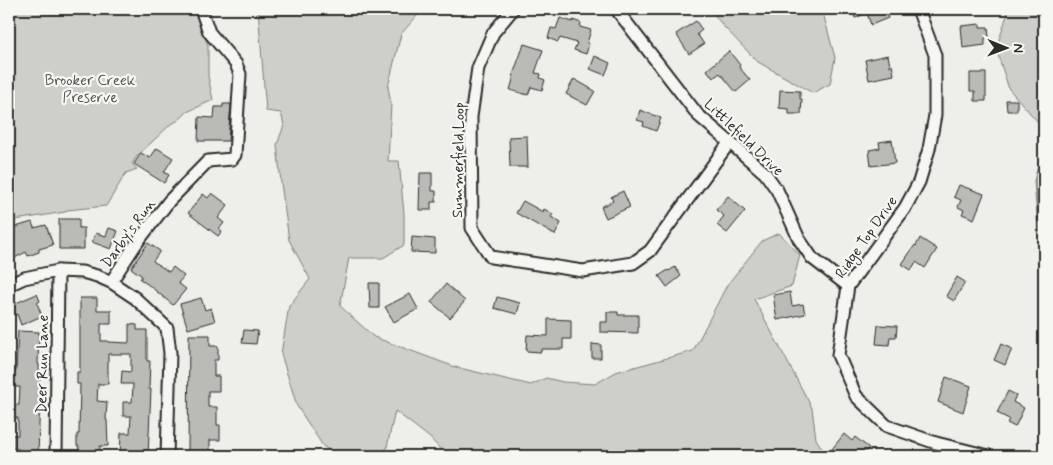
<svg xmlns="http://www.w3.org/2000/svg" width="1053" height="465" viewBox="0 0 1053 465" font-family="Mynerve,sans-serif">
  <rect width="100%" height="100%" fill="#eeeeea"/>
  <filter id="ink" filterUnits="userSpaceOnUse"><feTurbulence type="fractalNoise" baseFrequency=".02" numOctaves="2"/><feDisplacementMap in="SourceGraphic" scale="10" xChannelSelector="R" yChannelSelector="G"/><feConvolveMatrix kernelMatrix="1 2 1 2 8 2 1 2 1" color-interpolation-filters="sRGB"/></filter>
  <g filter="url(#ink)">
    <!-- green -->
    <g fill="#cececa" stroke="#7c7c7a">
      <polygon points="9,9 195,9 208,45 208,76 213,100 187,112 179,120 171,124 137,156 132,164 137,169 126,173 106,206 67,210 65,212 9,221"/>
      <polygon points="258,9 423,9 401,34 388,87 391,104 388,161 399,161 404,214 404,245 383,258 349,258 340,306 374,337 455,367 531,385 546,378 563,382 595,384 616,372 693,351 727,285 762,241 779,233 800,255 792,286 754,299 812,408 816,439 827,456 447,456 429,437 395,411 385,456 337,456 323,446 297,406 281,354 289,306 310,279 289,240 281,183 277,145 284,125 281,113 266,111"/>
      <polygon points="710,9 822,9 835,58 830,84 813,93 758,62 724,27"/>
      <polygon points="1009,9 1044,9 1044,129 1009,89 996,49"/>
    </g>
    <!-- water -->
    <polygon fill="#a6a6a3" stroke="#757573" points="1044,143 1044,238 1038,229 1034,181"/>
    <!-- building -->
    <g fill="#babab7" stroke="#2b2b2b">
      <polygon points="852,9 885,9 888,18 871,25 867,13 855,18"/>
      <polygon points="560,18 573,22 573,20 581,23 580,27 591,30 587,43 589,44 586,54 574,50 577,43 560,38 558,42 548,38 551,28 556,29"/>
      <polygon points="696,21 702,30 697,34 704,44 689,54 676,34"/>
      <polygon points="980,24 980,27 988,27 989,37 985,38 985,45 963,48 961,26"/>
      <polygon points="524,44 543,50 535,73 541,74 540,78 545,80 542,90 531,87 528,95 510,90 514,76 513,75"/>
      <polygon points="729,51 740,65 739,67 750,80 736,92 720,73 713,78 707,70"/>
      <polygon points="888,55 890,66 892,65 894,75 869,80 865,60"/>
      <polygon points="595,56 610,63 605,75 590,69"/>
      <polygon points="970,73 986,73 986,101 975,101 975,91 970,91"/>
      <polygon points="574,79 595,91 587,105 566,94"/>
      <polygon points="780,90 800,91 800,99 802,99 801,114 789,114 789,109 779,108"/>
      <polygon points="1006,100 1017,100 1017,111 1007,111"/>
      <polygon points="223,104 231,104 228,141 198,141 199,117 214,118 215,107 223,107"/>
      <polygon points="640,110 661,118 656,131 643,126 644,122 637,120"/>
      <polygon points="527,136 528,167 510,167 509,137"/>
      <polygon points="892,140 895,163 871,166 869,150 880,148 879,142"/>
      <polygon points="157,148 173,158 164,172 169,175 164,183 134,164 141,153 150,158"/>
      <polygon points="420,173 432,173 432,191 436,191 436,202 431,202 431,210 419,210"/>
      <polygon points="959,185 984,194 974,219 962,214 964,210 958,207 961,200 954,197"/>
      <polygon points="623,191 630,207 606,218 601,207 613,201 611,197"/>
      <polygon points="212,193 228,205 218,218 224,223 219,229 222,231 218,236 188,213 203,194 208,198"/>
      <polygon points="728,196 745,211 727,233 717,225 724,216 716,210"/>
      <polygon points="523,201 543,212 544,209 553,214 551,217 561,223 555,235 516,213"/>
      <polygon points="59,219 79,219 79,228 84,228 84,249 59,249"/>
      <polygon points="32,222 34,228 46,225 53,245 39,249 39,252 28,256 26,252 9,261 9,229"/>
      <polygon points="109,228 118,231 111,249 92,242 96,233 106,236"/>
      <polygon points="412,237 435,239 435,253 411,252"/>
      <polygon points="920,238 937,249 925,268 916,262 911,270 902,264 915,245 916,246"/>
      <polygon points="148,243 160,251 153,261 169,272 173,267 184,276 178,283 186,289 173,305 150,286 140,279 142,276 131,268"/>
      <polygon points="675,267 681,276 667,287 659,276 668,270 669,271"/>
      <polygon points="957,277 965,282 954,301 946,296"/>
      <polygon points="369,283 379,283 379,308 370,308"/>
      <polygon points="446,284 465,301 450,318 431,302"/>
      <polygon points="790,292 792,306 803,304 805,314 777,320 773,295"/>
      <polygon points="37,294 40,301 37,303 42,316 21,325 17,314 11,316 9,310 9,306"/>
      <polygon points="410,294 418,309 394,322 385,307"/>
      <polygon points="497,297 520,303 517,314 494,308"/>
      <polygon points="80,298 97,298 97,310 111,310 111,324 101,324 101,341 108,341 108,342 129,343 129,324 137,325 137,330 147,330 147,361 150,361 149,389 151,389 148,456 120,456 121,433 130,433 131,416 123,416 123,402 132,402 133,384 121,384 122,371 131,372 131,354 108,354 108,384 98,384 97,401 107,402 106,420 107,420 108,446 100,446 100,456 78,456 79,446 77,446 77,434 79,434 80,384 77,384 77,372 80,372"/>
      <polygon points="201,298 205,310 211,308 215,321 188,329 180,304"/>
      <polygon points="607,312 618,312 618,315 638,315 638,333 600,332 600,322 607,322"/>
      <polygon points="548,319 571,320 571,339 563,339 563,349 541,349 541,352 526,351 527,335 548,336"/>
      <polygon points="878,325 897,326 896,337 890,337 889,345 876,344"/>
      <polygon points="244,330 258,331 256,344 242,343"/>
      <polygon points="18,331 39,332 38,364 39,364 40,394 38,456 19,456 19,449 9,449 9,435 18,435 18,418 11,418 11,405 19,405 20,387 10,387 10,371 16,371"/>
      <polygon points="189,335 210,335 210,346 218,346 218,360 214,360 214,376 219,376 219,391 208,391 208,407 217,407 217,425 220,425 220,440 210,440 210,456 189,456 188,452"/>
      <polygon points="592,344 601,345 601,358 592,358"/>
      <polygon points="1001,344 1012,349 1005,365 994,360"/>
      <polygon points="946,377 971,386 963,412 938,402"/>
      <polygon points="1008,391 1016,395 1013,402 1024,408 1015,427 1007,423 1009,419 997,413"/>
      <polygon points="844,434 852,441 855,437 869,448 862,456 841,456 832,449"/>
    </g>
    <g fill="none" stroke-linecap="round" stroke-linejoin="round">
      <!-- minor casing -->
      <g stroke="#2b2b2b" stroke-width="15">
        <g id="minor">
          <polyline points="513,9 493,33 478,68 471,117 472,228 491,257 583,271 633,263 650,251 729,143"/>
          <polyline points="616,9 698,115 765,173 777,190 799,239 812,258 848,286"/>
          <polyline points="918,9 935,55 935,115 929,149 919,182 905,208 848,286 838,355 856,396 887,426 936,443 989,456"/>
          <polyline points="111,282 136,244 169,201 208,161 232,159 235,155 240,74 236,64 209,32 201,9"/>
          <polyline points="9,285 24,278 58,271 82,272 97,276 111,282 135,298 167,328 170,353 167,456"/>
          <polyline points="56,456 58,271"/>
        </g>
      </g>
      <!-- minor -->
      <use href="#minor" stroke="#f6f6f2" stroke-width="11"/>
    </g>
  </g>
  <g text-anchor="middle" stroke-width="4.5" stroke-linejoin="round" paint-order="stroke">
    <!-- park labels -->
    <g font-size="15" fill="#545453" stroke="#f6f6f2">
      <text x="90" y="85">Brooker Creek<tspan x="90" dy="17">Preserve</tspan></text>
    </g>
    <!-- street labels -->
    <g font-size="15" fill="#2b2b2b" stroke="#f6f6f2">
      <text transform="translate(744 137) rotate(44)" y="5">Littlefield Drive</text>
      <text transform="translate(458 160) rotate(-89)" y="5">Summerfield Loop</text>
      <text transform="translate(128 233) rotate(-54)" y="5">Darby's Run</text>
      <text transform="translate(866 237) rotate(-55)" y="5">Ridge Top Drive</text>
      <text transform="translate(42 364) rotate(-89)" y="5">Deer Run Lane</text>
    </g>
  </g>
  <!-- margin -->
  <rect width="1053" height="465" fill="none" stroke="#f6f6f2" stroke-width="30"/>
  <rect x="15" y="15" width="1023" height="435" fill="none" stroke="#2b2b2b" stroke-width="2" filter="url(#ink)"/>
  <!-- north arrow -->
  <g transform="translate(1006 48) rotate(91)" stroke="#f6f6f2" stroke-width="4" paint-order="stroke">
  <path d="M0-4L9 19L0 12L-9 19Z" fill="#2b2b2b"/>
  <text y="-8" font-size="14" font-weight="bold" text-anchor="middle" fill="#2b2b2b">N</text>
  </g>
</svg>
